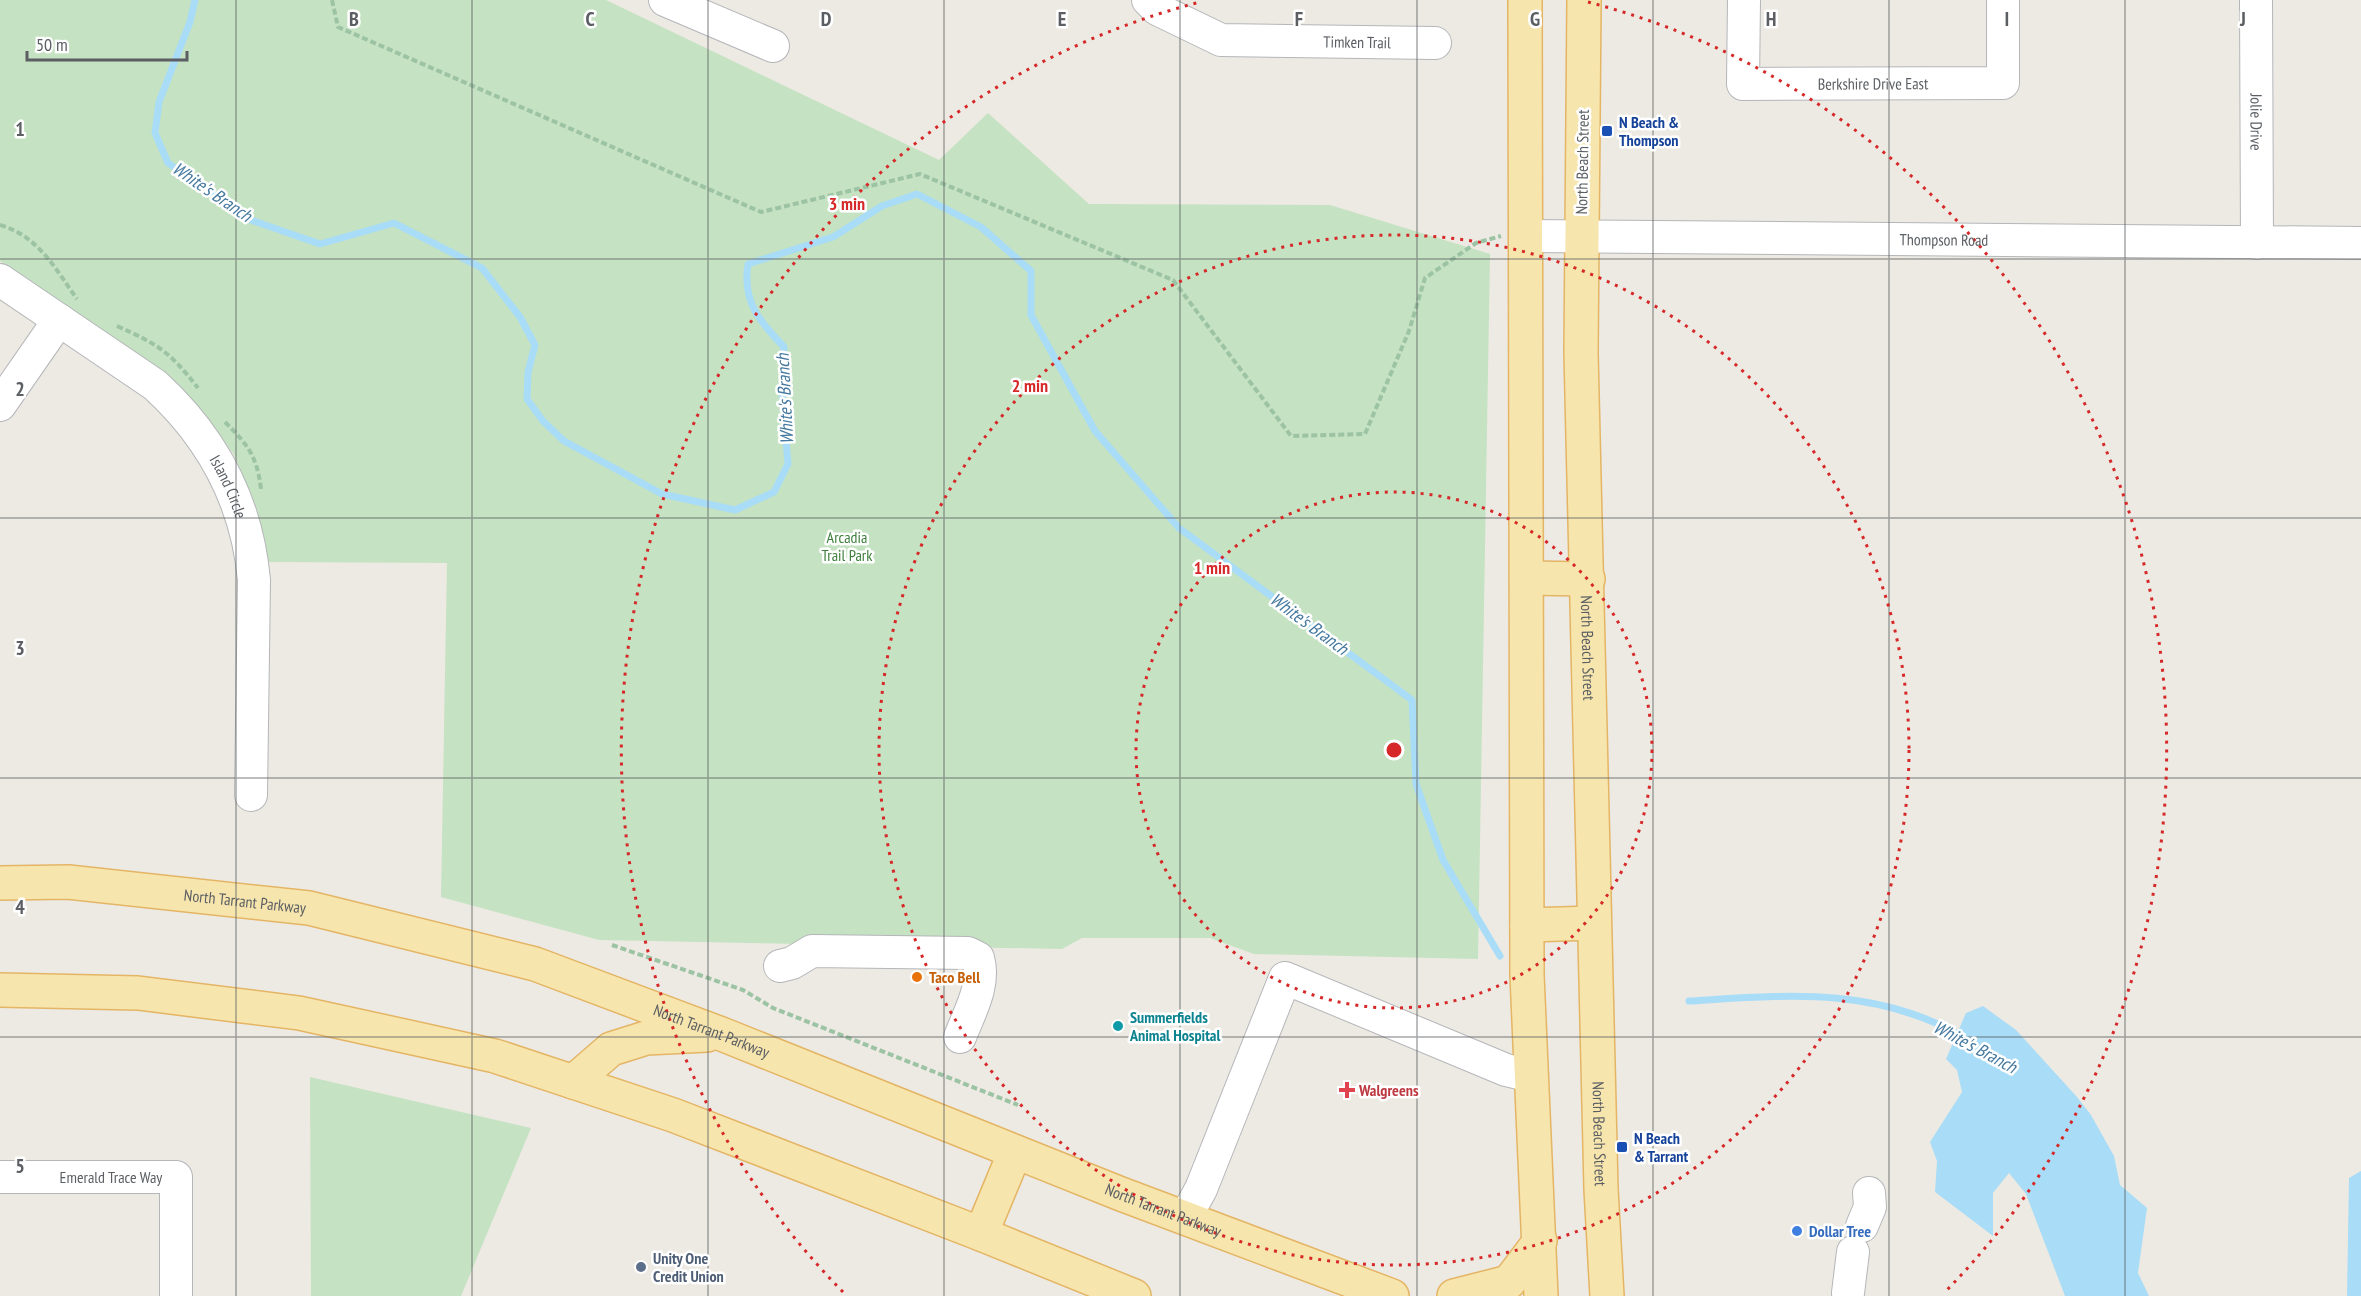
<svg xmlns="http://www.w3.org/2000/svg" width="2361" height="1296" viewBox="0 0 2361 1296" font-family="'PT Sans Narrow',sans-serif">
  <rect width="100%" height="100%" fill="#edeae3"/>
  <!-- green -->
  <g fill="#c5e2c2">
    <polygon points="0,0 606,0 939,160 988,113 1089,204 1330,205 1490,254 1478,959 1254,954 1210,938 1082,938 1062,949 599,940 441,897 447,563 268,562 257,509 233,453 178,384 0,261"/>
    <polygon points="310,1077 531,1128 461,1296 311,1296"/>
  </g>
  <!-- water -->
  <g fill="#a9dcf7">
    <polygon points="1983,1006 2016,1030 2077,1097 2091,1115 2114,1156 2120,1185 2147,1208 2138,1273 2149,1296 2065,1296 2026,1194 2009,1173 1993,1193 1993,1236 1935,1192 1937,1161 1930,1142 1962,1092 1957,1070 1946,1059 1966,1013"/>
    <polygon points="2361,1171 2361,1296 2347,1296 2349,1178"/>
  </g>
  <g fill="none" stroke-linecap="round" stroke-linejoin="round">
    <!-- stream -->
    <g stroke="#a9dcf7" stroke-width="7">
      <path d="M195 0 190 22 159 102 155 133 168 163 248 219 320 244 394 223 482 268 520 317 535 345 528 372 527 399 543 421 564 441 662 494 735 510 774 492 788 464 782 390 784 347C760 322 742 302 748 264L833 237 882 206 917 194 981 227 1031 271V315L1095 431 1179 528 1412 700 1416 784 1443 860 1500 956"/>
      <path d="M1689 1001C1788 995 1873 986 1964 1037"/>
    </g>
    <!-- minor casing -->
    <g stroke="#b4b6b9" stroke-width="34">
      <g id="minor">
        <polyline points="665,0 773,46"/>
        <path id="s1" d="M1148 0 1157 9 1221 40 1435 43"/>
        <path id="s2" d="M1744 0 1743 84 2003 83V0"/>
        <path id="s3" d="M2256 0 2257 243"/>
        <path id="s4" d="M1527 236 2361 243"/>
        <path id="s5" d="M0 280 155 385C213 438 247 503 254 580L251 795"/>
        <polyline points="0,405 59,320"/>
        <path d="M780 966 792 963 812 951 968 953 978 958C986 985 969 1013 960 1037"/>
        <path id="s6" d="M0 1177H176V1296"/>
        <polyline points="1185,1218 1201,1189 1285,978 1506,1070 1531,1076"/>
        <polyline points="1862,1226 1870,1207 1869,1193"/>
        <polyline points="1848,1293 1853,1252"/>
      </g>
    </g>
    <!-- major casing -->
    <g stroke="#e4b565" stroke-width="36">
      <g id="major">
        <polyline points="1525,0 1527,975 1541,1296"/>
        <path id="s7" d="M1584 0 1581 353 1601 1189 1607 1296"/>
        <polyline points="1527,578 1588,579"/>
        <path id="s8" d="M0 883 68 882 309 908 535 964 724 1035 1121 1194 1392 1296"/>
        <polyline points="1527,925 1594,923"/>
        <polyline points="0,990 138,993 299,1013 495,1056 673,1115 981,1234 1134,1296"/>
        <polyline points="573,1082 611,1049 646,1038 707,1035"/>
        <polyline points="981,1234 1015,1152"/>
        <polyline points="1454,1296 1509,1282 1540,1241"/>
      </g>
    </g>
    <!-- path -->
    <g stroke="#9cc3a4" stroke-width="4" stroke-dasharray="6 3" stroke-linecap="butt">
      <polyline points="332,0 338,27 761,212 920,174 1173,280 1291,436 1365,434 1409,331 1425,278 1476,243 1501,236"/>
      <path d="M0 225C38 236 55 268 77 299"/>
      <path d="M117 326C159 345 169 351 198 388"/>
      <path d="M225 422C248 445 257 456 261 489"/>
      <polyline points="612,945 743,990 773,1008 1018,1105"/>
    </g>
    <!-- minor -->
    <use href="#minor" stroke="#fff" stroke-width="32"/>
    <!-- major -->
    <use href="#major" stroke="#f7e5ae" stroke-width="33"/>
  </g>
  <!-- grid -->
  <path fill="none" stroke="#5b5f63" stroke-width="1.5" stroke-opacity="0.55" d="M236 0V1296M472 0V1296M708 0V1296M944 0V1296M1180 0V1296M1417 0V1296M1653 0V1296M1889 0V1296M2125 0V1296M0 259H2361M0 518H2361M0 778H2361M0 1037H2361"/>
  <!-- distance rings -->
  <g fill="none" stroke="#d62828" stroke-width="3" stroke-dasharray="3 6">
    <circle cx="1394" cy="750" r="258"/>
    <circle cx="1394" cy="750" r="515"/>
    <path d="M843 1292A773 773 0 0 1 1200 2M1588 2A773 773 0 0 1 1945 1292"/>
  </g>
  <!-- markers -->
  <g fill="#1a4fb4" stroke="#fff" stroke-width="2">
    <rect x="1601" y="125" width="12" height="12" rx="3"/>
    <rect x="1616" y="1141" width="12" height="12" rx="3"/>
  </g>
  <circle fill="#e8710a" stroke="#fff" stroke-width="2" cx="917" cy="977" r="6"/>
  <circle fill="#0f9aa8" stroke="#fff" stroke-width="2" cx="1118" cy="1026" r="6"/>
  <path fill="#e0444e" stroke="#fff" stroke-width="2" d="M1344 1081h6v6h6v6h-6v6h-6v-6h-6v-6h6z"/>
  <circle fill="#3f7fe0" stroke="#fff" stroke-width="2" cx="1797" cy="1231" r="6"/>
  <circle fill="#5c6f8a" stroke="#fff" stroke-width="2" cx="641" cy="1267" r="6"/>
  <g text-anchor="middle" stroke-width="5" stroke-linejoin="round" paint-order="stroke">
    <!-- street labels -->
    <g font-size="16" fill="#5b5f63" stroke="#fff">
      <text dy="6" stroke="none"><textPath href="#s1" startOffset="220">Timken Trail</textPath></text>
      <text dy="6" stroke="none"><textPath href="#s2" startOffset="214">Berkshire Drive East</textPath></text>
      <text dy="6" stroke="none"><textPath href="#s3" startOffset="122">Jolie Drive</textPath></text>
      <text transform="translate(1582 162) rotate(-89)" y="6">North Beach Street</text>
      <text dy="6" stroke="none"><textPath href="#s4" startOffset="417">Thompson Road</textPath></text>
      <text dy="6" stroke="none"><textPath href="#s5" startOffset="314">Island Circle</textPath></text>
      <text dy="6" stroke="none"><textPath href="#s7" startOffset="648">North Beach Street</textPath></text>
      <text dy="6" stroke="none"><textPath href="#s8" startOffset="246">North Tarrant Parkway</textPath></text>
      <text dy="6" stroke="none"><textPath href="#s8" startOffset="732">North Tarrant Parkway</textPath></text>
      <text dy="6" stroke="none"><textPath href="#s7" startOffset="1134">North Beach Street</textPath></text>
      <text dy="6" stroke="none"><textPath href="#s6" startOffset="111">Emerald Trace Way</textPath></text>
      <text dy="6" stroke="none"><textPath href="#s8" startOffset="1218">North Tarrant Parkway</textPath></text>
    </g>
    <!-- transit labels -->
    <g font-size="16" font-weight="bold" fill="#164399" stroke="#fff" text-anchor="start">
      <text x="1619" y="128">N Beach &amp;<tspan x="1619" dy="18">Thompson</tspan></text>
      <text x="1634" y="1144">N Beach<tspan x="1634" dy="18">&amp; Tarrant</tspan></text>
    </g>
    <!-- park labels -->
    <g font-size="16" fill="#3f803d" stroke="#fff">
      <text x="847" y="543">Arcadia<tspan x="847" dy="18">Trail Park</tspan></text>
    </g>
    <!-- food labels -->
    <g font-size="16" font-weight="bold" fill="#c56008" stroke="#fff" text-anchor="start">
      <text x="929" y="983">Taco Bell</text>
    </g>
    <!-- culture labels -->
    <g font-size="16" font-weight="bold" fill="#0d838f" stroke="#fff" text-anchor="start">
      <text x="1130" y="1023">Summerfields<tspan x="1130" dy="18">Animal Hospital</tspan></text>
    </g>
    <!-- health labels -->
    <g font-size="16" font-weight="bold" fill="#be3a42" stroke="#fff" text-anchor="start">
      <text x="1359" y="1096">Walgreens</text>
    </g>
    <!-- shop labels -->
    <g font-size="16" font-weight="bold" fill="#366cbe" stroke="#fff" text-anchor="start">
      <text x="1809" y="1237">Dollar Tree</text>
    </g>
    <!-- service labels -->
    <g font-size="16" font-weight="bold" fill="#4e5e75" stroke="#fff" text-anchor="start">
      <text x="653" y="1264">Unity One<tspan x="653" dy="18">Credit Union</tspan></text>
    </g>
    <!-- water labels -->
    <g font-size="18" font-style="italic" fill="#45799f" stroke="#fff">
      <text transform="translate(212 192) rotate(34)" y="6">White's Branch</text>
      <text transform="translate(785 399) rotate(-93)" y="6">White's Branch</text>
      <text transform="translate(1309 624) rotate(36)" y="6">White's Branch</text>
      <text transform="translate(1975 1047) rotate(28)" y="6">White's Branch</text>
    </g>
  </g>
  <g font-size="20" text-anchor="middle" font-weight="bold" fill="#5b5f63" stroke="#fff" stroke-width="5" stroke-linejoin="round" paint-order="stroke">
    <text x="354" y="26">B</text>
    <text x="590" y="26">C</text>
    <text x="826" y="26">D</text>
    <text x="1062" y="26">E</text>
    <text x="1299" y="26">F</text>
    <text x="1535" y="26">G</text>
    <text x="1771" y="26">H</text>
    <text x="2007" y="26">I</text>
    <text x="2243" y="26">J</text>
    <text x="20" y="136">1</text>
    <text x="20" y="396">2</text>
    <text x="20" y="655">3</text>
    <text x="20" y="914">4</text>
    <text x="20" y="1173">5</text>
  </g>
  <circle cx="1394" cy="750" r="9" fill="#d62828" stroke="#fff" stroke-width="3"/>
  <g font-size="18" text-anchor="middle" font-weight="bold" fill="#d62828" stroke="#fff" stroke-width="5" stroke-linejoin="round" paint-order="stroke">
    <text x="847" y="210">3 min</text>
    <text x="1030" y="392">2 min</text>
    <text x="1212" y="574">1 min</text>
  </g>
  <!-- scale -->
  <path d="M27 51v9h160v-9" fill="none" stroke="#5b5f63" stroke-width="3"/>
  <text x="36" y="51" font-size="18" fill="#5b5f63" stroke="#ffffff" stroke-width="4.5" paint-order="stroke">50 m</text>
</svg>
